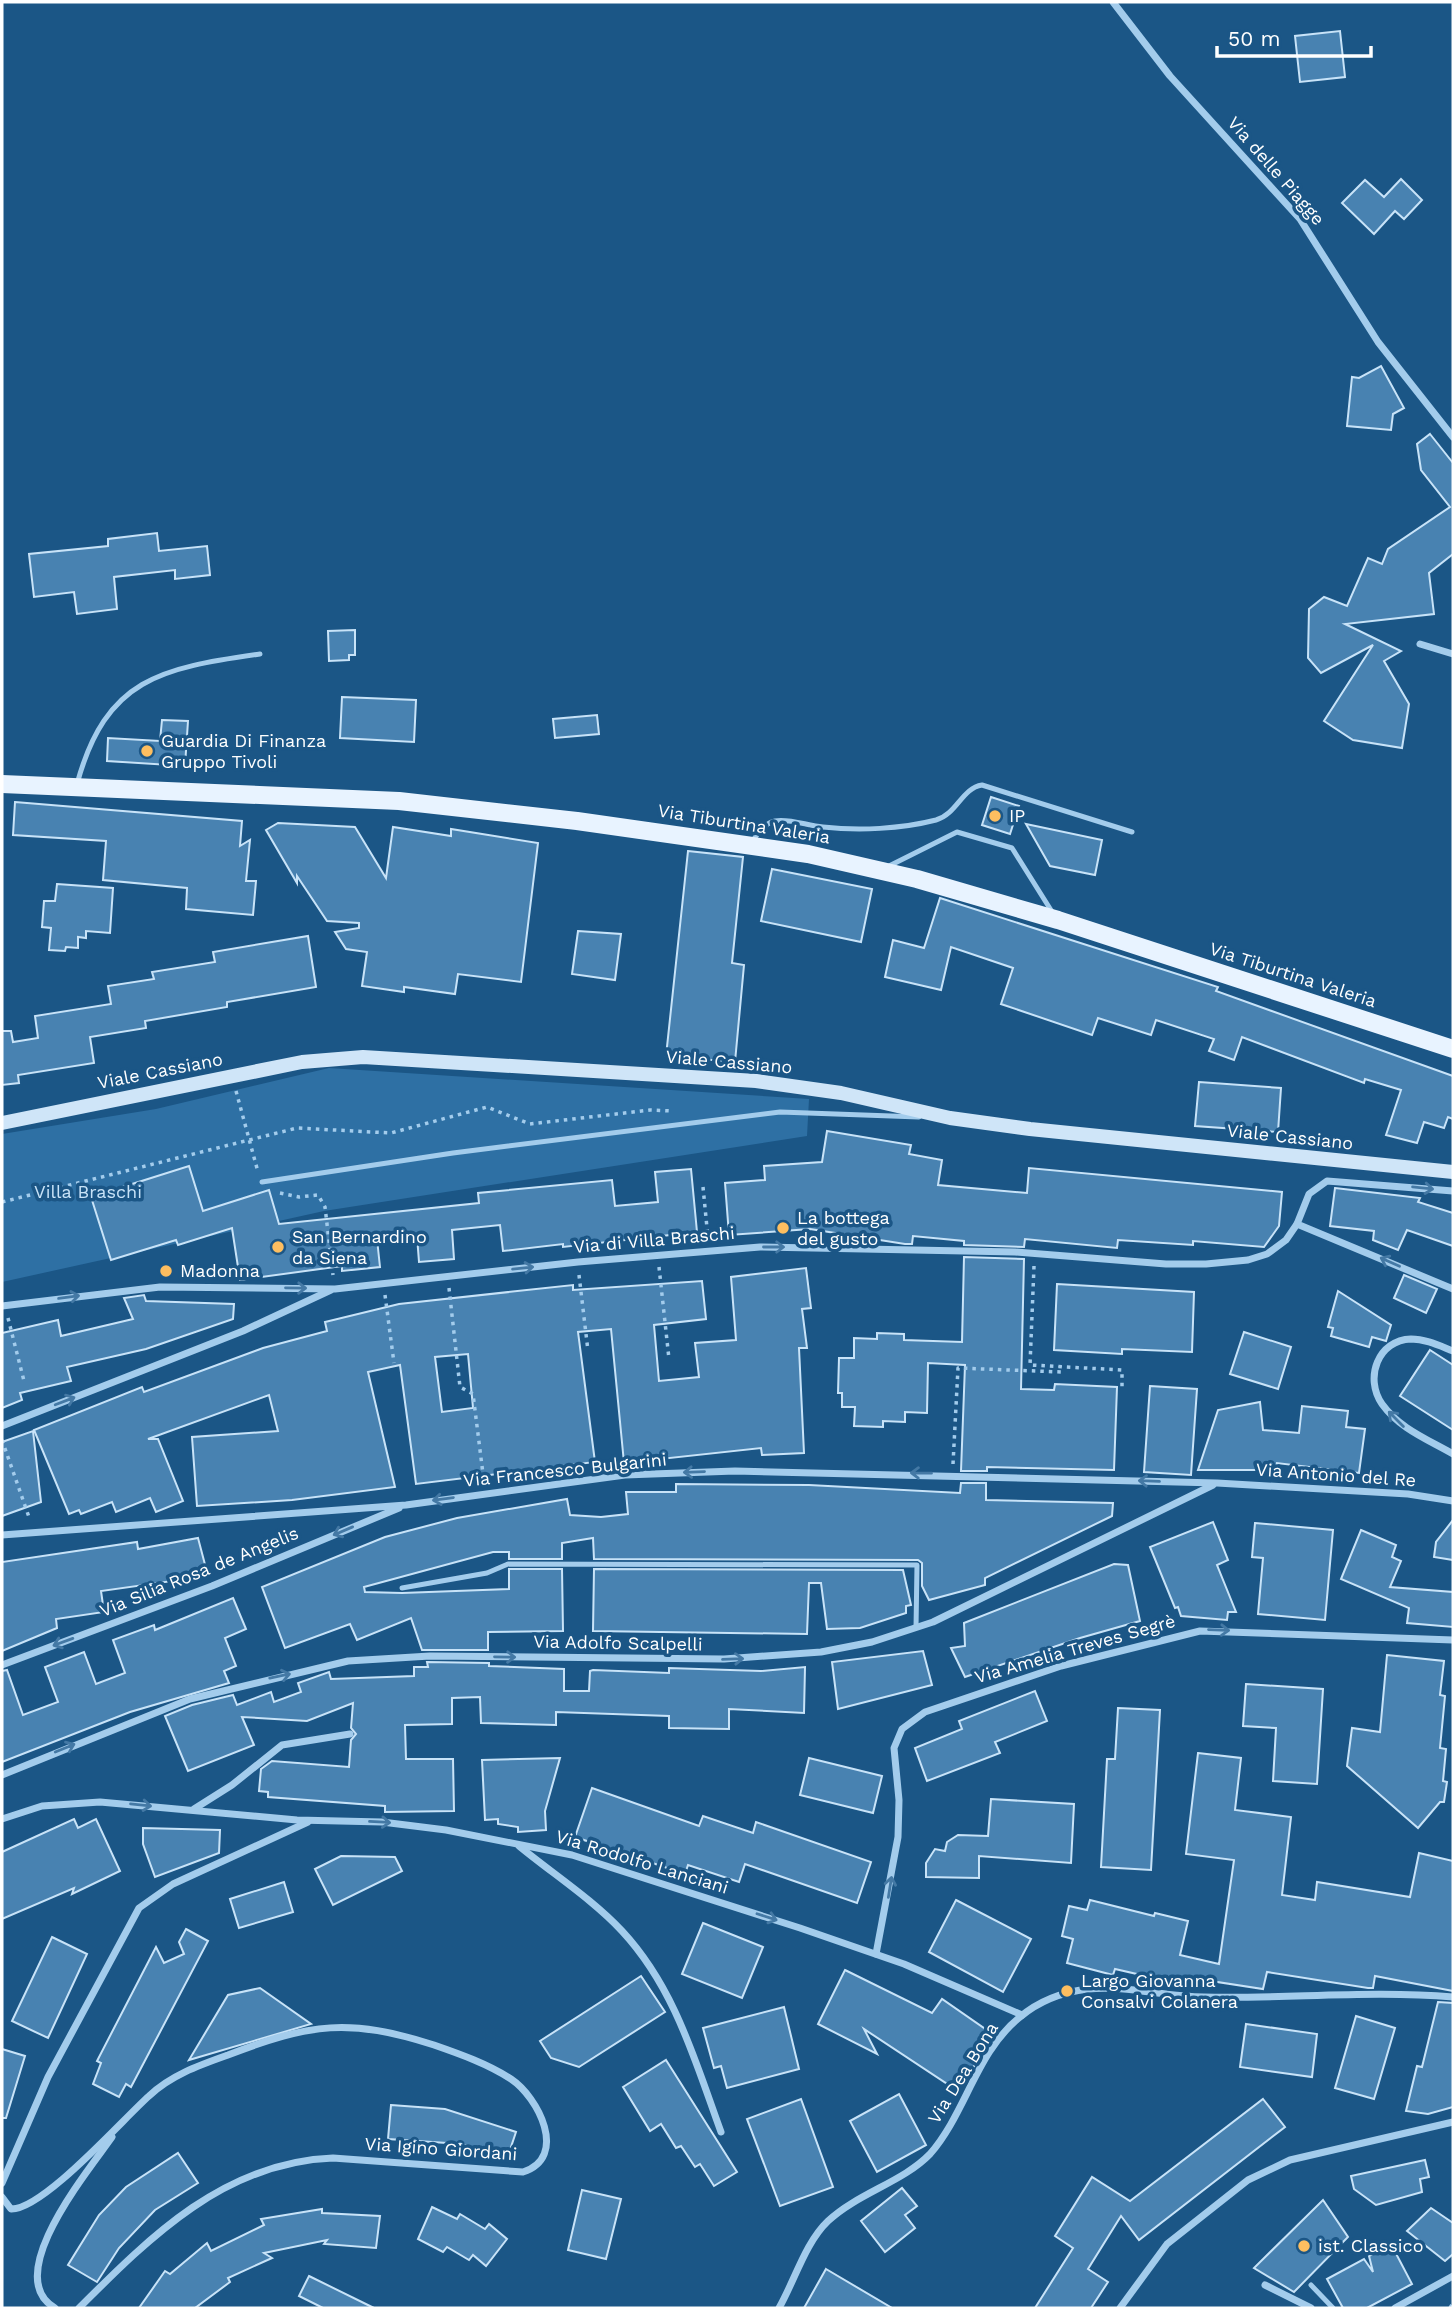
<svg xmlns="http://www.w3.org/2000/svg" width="1455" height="2310" viewBox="0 0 1455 2310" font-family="'Work Sans',sans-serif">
  <rect width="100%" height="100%" fill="#1b5686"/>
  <!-- green -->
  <polygon fill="#2e70a4" points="329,1068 809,1099 807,1136 324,1211 2,1282 2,1134 156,1109"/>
  <!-- building -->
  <g fill="#4882b1" stroke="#c8e3f8" stroke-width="2" fill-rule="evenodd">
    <polygon points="1340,31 1345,77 1300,82 1295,36"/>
    <polygon points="1401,179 1422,200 1404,219 1395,211 1374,234 1342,203 1365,180 1384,197"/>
    <polygon points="1381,366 1404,408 1393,414 1391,430 1347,426 1352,377 1359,378"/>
    <polygon points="1430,434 1453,463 1453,554 1429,573 1434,614 1345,624 1401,651 1384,661 1409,704 1402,748 1353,740 1324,721 1373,645 1321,673 1308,658 1309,609 1324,597 1347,606 1368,558 1382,564 1388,549 1450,507 1421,470 1417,444"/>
    <polygon points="157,533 159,551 207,546 210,575 175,579 175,570 114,577 117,609 77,614 74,592 34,597 29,554 108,546 108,539"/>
    <polygon points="355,630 355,655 349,655 349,660 329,661 328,631"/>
    <polygon points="342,697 416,700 414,742 340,738"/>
    <polygon points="597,715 599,734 555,738 553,719"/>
    <polygon points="162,720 188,721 185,766 107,761 108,738 160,741"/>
    <polygon points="991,797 1019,806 1010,834 982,825"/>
    <polygon points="15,802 242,821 240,846 250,840 246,881 256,881 253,915 186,909 187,888 103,880 106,841 13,835"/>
    <polygon points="278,823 355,827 386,878 393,827 451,836 451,829 538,843 521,982 458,974 455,994 404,987 404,992 362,986 367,952 346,949 335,932 359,928 359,923 327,921 297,876 297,883 266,830"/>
    <polygon points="1026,824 1102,840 1095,875 1050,866"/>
    <polygon points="688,851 743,857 732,963 744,965 735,1062 666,1056"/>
    <polygon points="772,869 872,889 861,942 761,921"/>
    <polygon points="57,884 113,888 110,933 86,931 86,938 78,937 78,948 66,947 65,951 49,950 51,928 42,927 44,901 55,901"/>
    <polygon points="940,898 1218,987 1216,991 1453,1076 1453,1119 1448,1117 1444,1128 1424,1122 1417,1143 1386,1135 1401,1090 1365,1079 1364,1083 1242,1037 1234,1060 1209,1051 1214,1039 1156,1020 1151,1035 1098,1018 1092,1035 1001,1004 1013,968 951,947 941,990 885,977 893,940 924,948"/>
    <polygon points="578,931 621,934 615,980 572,974"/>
    <polygon points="308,936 316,987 227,1002 227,1007 145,1021 146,1028 90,1037 94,1063 18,1075 19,1083 2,1085 2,1031 11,1031 13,1042 38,1038 35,1016 111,1004 108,986 154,979 152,972 215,962 213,952"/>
    <polygon points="1199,1082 1281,1088 1278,1132 1195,1126"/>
    <polygon points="827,1131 911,1145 909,1154 942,1160 938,1185 1027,1193 1029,1168 1282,1192 1279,1226 1264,1247 1193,1241 1193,1245 1118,1240 1117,1248 1025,1239 1024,1247 964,1245 964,1241 913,1236 912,1244 905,1244 810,1229 729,1235 725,1183 765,1180 764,1166 822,1162"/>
    <polygon points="189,1166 203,1211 269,1190 279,1224 479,1203 478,1193 612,1180 615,1206 658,1202 655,1172 691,1169 697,1232 563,1247 563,1244 503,1251 500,1225 452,1230 454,1259 419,1262 417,1236 377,1239 380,1267 342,1271 342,1266 240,1280 232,1228 178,1245 176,1240 111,1260 91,1197"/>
    <polygon points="1335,1188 1420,1198 1418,1202 1453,1213 1453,1246 1407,1230 1398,1250 1373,1240 1374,1231 1330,1226"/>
    <polygon points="964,1257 1024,1259 1021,1389 1054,1390 1055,1384 1117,1387 1114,1470 987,1467 987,1471 961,1471 965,1365 928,1363 927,1413 905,1412 905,1422 883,1421 883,1427 854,1426 855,1407 842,1407 842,1393 838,1393 839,1358 854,1358 854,1338 877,1339 877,1333 904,1334 904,1340 962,1342"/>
    <path d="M806 1268 811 1308 802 1309 807 1348H799L804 1453 762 1455 761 1448 624 1463 611 1329 578 1332 595 1462 416 1484 400 1365 368 1372 395 1487 292 1500 197 1506 192 1437 278 1431 269 1395 148 1439H158L183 1501 156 1512 150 1498 116 1512 112 1502 81 1514 79 1510 69 1514 34 1430 142 1387 144 1392 263 1348 327 1331 325 1322 399 1304 573 1285V1290L702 1281 706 1319 654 1325 659 1381 699 1377 695 1343 736 1340 731 1277ZM468 1354 473 1408 442 1412 435 1357Z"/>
    <polygon points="1404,1275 1437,1289 1426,1313 1394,1298"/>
    <polygon points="1057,1284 1194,1292 1192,1352 1122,1349 1122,1354 1054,1350"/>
    <polygon points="1338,1291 1391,1325 1386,1341 1372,1337 1369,1347 1331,1336 1333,1328 1328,1327"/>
    <polygon points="144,1295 146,1301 234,1304 233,1319 146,1349 67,1367 71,1381 20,1393 22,1400 2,1408 2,1333 58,1320 61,1336 133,1319 124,1298"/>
    <polygon points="1244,1332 1291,1347 1278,1389 1230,1374"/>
    <polygon points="1430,1350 1453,1365 1453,1430 1400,1396"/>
    <polygon points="1150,1386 1197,1389 1191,1475 1144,1472"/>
    <polygon points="1260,1402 1263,1430 1299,1433 1302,1406 1348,1411 1346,1427 1365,1429 1359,1473 1277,1463 1276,1470 1198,1470 1218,1410"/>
    <polygon points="33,1431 41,1502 2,1516 2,1442"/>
    <polygon points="961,1483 986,1483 986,1500 1113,1503 1112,1516 985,1578 985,1585 929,1600 922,1586 922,1563 918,1560 594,1559 593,1538 562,1543 562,1559 509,1559 509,1552 493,1552 364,1587 365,1592 402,1593 509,1589 509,1569 562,1569 563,1631 488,1632 488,1650 422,1650 411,1618 357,1640 350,1624 285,1648 262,1587 385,1537 457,1518 567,1499 570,1515 601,1517 628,1514 626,1492 676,1492 676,1484 809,1485 960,1493"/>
    <polygon points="1453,1520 1453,1560 1434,1557 1436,1542"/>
    <polygon points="1213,1522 1228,1560 1217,1565 1236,1612 1228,1612 1227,1620 1181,1616 1178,1607 1175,1608 1150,1547"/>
    <polygon points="1255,1523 1333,1530 1325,1620 1258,1614 1263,1558 1252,1557"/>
    <polygon points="1361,1530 1396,1545 1392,1557 1401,1561 1390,1587 1453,1592 1453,1627 1407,1623 1409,1608 1341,1579"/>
    <polygon points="198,1538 208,1576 101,1591 104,1612 56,1619 57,1628 2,1651 2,1562 137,1542 138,1549"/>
    <polygon points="1114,1564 1128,1565 1140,1621 1080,1638 965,1677 951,1648 965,1646 964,1623"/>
    <polygon points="594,1569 903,1570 911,1605 906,1606 906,1613 860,1628 827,1629 821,1583 809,1583 807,1634 593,1631"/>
    <polygon points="233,1598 246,1629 225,1638 236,1666 224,1671 229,1683 130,1712 2,1762 2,1671 7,1670 23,1715 58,1702 45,1667 84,1652 96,1684 125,1673 113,1640 154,1625 155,1630"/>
    <polygon points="923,1651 932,1685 838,1709 832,1662"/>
    <polygon points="1387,1655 1444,1661 1440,1695 1445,1696 1440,1748 1446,1749 1443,1781 1447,1782 1444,1802 1440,1802 1418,1828 1347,1766 1352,1728 1380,1732"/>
    <polygon points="427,1662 489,1663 489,1666 564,1669 564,1691 589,1691 590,1671 593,1670 669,1673 669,1668 761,1671 805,1667 804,1713 729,1709 729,1729 669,1728 669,1716 556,1712 556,1725 481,1723 480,1697 452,1698 452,1724 405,1725 406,1759 453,1759 454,1811 385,1812 385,1806 268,1797 268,1792 259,1791 261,1769 272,1761 349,1767 351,1740 356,1734 351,1728 353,1703 307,1721 242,1717 254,1745 188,1771 165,1716 192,1705 233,1695 237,1705 271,1692 274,1702 301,1692 298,1683 329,1672 331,1679 414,1676 414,1667 428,1667"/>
    <polygon points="1246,1684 1323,1689 1317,1784 1273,1781 1276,1728 1243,1726"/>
    <polygon points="1035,1691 1047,1721 995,1742 1000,1753 927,1781 915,1748 962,1729 959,1721"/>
    <polygon points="1118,1708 1160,1710 1151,1870 1101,1867 1107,1759 1115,1759"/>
    <polygon points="1198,1753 1241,1758 1235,1810 1291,1817 1282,1895 1315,1900 1317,1882 1410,1897 1419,1853 1453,1861 1453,1991 1375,1976 1373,1988 1368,1988 1267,1972 1263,1989 1191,1978 1189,1986 1115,1969 1113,1975 1067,1963 1073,1939 1062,1936 1069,1906 1087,1910 1090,1900 1154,1916 1155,1913 1188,1921 1180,1955 1219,1964 1234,1860 1186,1854"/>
    <polygon points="560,1758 545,1811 546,1830 518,1832 518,1827 498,1824 498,1819 485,1820 482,1760"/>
    <polygon points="809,1758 882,1776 873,1813 800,1795"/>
    <polygon points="592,1788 699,1826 703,1816 753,1833 756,1822 871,1862 857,1903 745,1864 739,1882 688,1865 685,1874 575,1837"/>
    <polygon points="991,1799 1074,1804 1071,1863 979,1856 979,1878 926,1877 926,1863 935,1849 945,1851 947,1842 958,1835 988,1836"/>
    <polygon points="74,1819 78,1828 96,1819 120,1871 72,1894 74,1888 2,1919 2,1852"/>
    <polygon points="143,1828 220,1830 219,1853 155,1877 143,1844"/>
    <polygon points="341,1856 395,1857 402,1871 333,1905 315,1869"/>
    <polygon points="284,1882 293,1912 239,1928 230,1899"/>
    <polygon points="956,1900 1031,1939 1003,1992 929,1952"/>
    <polygon points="703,1923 763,1947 742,1998 682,1974"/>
    <polygon points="186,1929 208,1941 131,2087 126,2084 119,2097 93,2084 101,2063 97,2061 156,1947 164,1963 184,1954 179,1942"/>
    <polygon points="52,1937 87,1954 48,2038 12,2021"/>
    <polygon points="845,1970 932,2013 942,1999 994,2035 958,2091 864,2029 877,2054 818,2024"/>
    <polygon points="641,1976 665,2012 579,2067 551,2058 540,2041"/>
    <polygon points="260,1988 311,2024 189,2060 228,1995"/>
    <polygon points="1438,2002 1453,2003 1453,2107 1428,2114 1406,2111 1417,2066 1422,2067"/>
    <polygon points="784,2007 799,2069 727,2088 721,2066 714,2068 703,2028"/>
    <polygon points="1356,2016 1395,2028 1374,2099 1335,2088"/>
    <polygon points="1246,2024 1317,2034 1312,2077 1240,2067"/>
    <polygon points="2,2049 25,2056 6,2118 2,2118"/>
    <polygon points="666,2060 737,2172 714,2186 700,2164 695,2167 681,2146 676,2148 661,2124 650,2131 623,2087"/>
    <polygon points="899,2094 926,2145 877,2172 850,2121"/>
    <polygon points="801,2099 833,2187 780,2206 747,2119"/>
    <polygon points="1263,2099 1285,2127 1139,2240 1121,2216 1088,2269 1108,2282 1091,2308 1035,2308 1073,2248 1055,2236 1092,2177 1130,2201"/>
    <polygon points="391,2105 445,2109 516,2132 507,2159 462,2144 388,2139"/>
    <polygon points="178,2153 198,2183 155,2210 119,2248 97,2282 68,2265 99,2215 126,2187"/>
    <polygon points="1425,2160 1429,2177 1420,2179 1422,2192 1376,2205 1354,2189 1351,2176"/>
    <polygon points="902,2188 917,2206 905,2215 915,2228 885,2252 861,2221"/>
    <polygon points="582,2190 621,2199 606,2259 568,2250"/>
    <polygon points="1323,2200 1348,2237 1294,2292 1254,2268"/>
    <polygon points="432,2207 457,2219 460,2214 485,2229 489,2224 507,2239 486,2266 473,2255 469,2260 447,2247 443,2252 418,2239"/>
    <polygon points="1431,2208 1453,2223 1453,2254 1445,2261 1407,2231"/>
    <polygon points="322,2209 322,2213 380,2216 376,2248 324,2244 327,2240 264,2253 272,2258 228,2278 230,2282 195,2308 139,2308 165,2271 170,2274 207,2243 211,2251 264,2225 261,2219"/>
    <polygon points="1391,2244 1412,2284 1367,2308 1343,2308 1327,2279 1364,2259 1373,2272 1369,2256"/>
    <polygon points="826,2269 892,2308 804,2308"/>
    <polygon points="309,2276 374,2308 323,2308 299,2296"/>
  </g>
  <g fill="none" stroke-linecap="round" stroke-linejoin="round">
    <!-- path -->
    <g stroke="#a3ccec" stroke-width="3.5" stroke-dasharray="3.5 5" stroke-linecap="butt">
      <polyline points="236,1091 258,1172"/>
      <polyline points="703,1187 708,1238"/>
      <polyline points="280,1193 299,1197 318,1195 325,1207 333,1275"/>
      <polyline points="2,1202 297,1128 391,1133 487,1107 530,1124 650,1110 672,1111"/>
      <polyline points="1034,1266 1030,1365 1122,1370 1122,1388"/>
      <polyline points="659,1267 669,1359"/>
      <polyline points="579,1275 588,1351"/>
      <polyline points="449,1288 460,1387 473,1394 484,1482"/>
      <polyline points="385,1295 394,1363"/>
      <polyline points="8,1318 24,1381"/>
      <polyline points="2,1440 30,1520"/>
      <polyline points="953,1464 958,1368 1061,1372 1060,1366"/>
      <polyline points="1450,2308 1453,2303"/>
    </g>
    <!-- lane -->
    <g stroke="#a3ccec" stroke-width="5">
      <path d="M77 784C106 678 161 668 260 654"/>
      <path d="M751 843C758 834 763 824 775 821 789 818 808 826 823 827 859 831 901 829 936 820 957 814 962 788 982 785L1132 832"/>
      <polyline points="887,867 957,832 1012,848 1054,915"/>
      <polyline points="262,1182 453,1153 780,1112 919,1117"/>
      <polyline points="402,1588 487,1573 508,1564 917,1565 916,1628"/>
      <polyline points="1311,2285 1333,2308"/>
    </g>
    <!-- street -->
    <g stroke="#a3ccec" stroke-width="7">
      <polyline points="1113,2 1170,76 1300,219 1378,342 1453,437"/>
      <polyline points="1420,644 1453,654"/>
      <polyline points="1453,1191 1327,1181 1309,1194 1297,1224 1453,1289"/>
      <polyline points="2,1306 160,1287 335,1289 578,1262 760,1247 1015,1252 1166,1264 1206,1264 1248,1260 1267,1254 1286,1240 1297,1224"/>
      <path d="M1453 1351C1440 1346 1426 1339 1411 1339 1378 1340 1364 1378 1382 1404 1400 1429 1427 1439 1453 1454"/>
      <polyline points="2,1426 243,1331 331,1290"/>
      <polyline points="2,1535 406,1505 625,1475 735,1471 1217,1483 1408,1494 1453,1501"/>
      <polyline points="2,1665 212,1586 399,1508"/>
      <polyline points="2,1775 190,1699 348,1661 430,1656 724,1659 821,1652 872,1642 933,1622 1213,1485"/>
      <polyline points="194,1809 232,1785 282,1745 350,1734"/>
      <polyline points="2,1819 42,1806 100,1802 297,1820 382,1822 446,1830 572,1855 800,1928 904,1964 1022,2015"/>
      <path d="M519 1846C553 1874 592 1899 622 1931 675 1988 695 2061 721 2132"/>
      <polyline points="876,1954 898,1837 899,1800 894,1748 902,1729 925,1712 1061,1666 1200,1631 1453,1640"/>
      <polyline points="2,2183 48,2077 139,1908 173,1884 308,1822"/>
      <path d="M2 2197 11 2209C43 2210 123 2119 149 2096 171 2075 200 2065 228 2055 311 2023 349 2018 434 2045 460 2054 488 2064 511 2079 538 2097 569 2157 523 2172L333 2158C225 2162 151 2236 79 2308"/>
      <polyline points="1265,2285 1311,2308"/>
      <path d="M55 2308C0 2276 89 2170 112 2137"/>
      <path d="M779 2308C795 2280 805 2243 828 2221 858 2193 903 2182 930 2154 966 2113 976 2052 1020 2017 1039 2001 1063 1992 1088 1989 1126 1985 1165 1997 1204 1997 1287 1999 1370 1990 1453 1997"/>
      <polyline points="1120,2308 1167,2244 1248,2180 1290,2160 1453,2122"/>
      <polyline points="1395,2308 1453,2276"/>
    </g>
    <!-- secondary -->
    <polyline stroke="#cfe5f8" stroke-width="14" points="2,1123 302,1062 363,1057 756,1081 841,1093 950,1118 1030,1129 1453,1172"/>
    <!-- primary -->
    <polyline stroke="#e8f3ff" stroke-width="18" points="2,784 399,801 577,821 808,854 917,879 1058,920 1453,1049"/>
  </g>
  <!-- one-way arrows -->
  <defs><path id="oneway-shaft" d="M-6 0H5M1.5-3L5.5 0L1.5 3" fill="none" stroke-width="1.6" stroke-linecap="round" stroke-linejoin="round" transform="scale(1.75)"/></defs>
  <g stroke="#4479a5">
    <use href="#oneway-shaft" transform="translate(1423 1188) rotate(6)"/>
    <use href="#oneway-shaft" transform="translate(774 1247)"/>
    <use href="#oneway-shaft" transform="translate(1390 1262) rotate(-156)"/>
    <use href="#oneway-shaft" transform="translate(523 1268) rotate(-6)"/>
    <use href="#oneway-shaft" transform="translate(296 1288) rotate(1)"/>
    <use href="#oneway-shaft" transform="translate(69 1297) rotate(-8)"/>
    <use href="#oneway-shaft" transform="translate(65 1401) rotate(-21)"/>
    <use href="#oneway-shaft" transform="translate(1396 1419) rotate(-135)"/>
    <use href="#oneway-shaft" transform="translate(694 1472) rotate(178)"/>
    <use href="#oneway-shaft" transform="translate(921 1473) rotate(-179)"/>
    <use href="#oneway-shaft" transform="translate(1149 1481) rotate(-178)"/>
    <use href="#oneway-shaft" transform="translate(443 1499) rotate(172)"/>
    <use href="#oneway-shaft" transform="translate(343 1531) rotate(157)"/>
    <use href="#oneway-shaft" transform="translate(1219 1630) rotate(2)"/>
    <use href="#oneway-shaft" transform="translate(63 1642) rotate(160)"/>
    <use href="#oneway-shaft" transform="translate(505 1657) rotate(1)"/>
    <use href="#oneway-shaft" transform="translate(733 1659) rotate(-2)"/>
    <use href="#oneway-shaft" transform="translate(280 1676) rotate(-12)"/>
    <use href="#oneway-shaft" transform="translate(65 1748) rotate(-22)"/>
    <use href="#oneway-shaft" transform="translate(141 1805) rotate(6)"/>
    <use href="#oneway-shaft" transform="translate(380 1822) rotate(3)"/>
    <use href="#oneway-shaft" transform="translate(890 1887) rotate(-81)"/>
    <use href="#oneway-shaft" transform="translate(767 1917) rotate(18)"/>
  </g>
  <!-- markers -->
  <g fill="#fdbe60" stroke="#1b5686" stroke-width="2.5">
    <circle cx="147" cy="751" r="7"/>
    <circle cx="995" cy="816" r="7"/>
    <circle cx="783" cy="1228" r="7"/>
    <circle cx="278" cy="1247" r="7"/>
    <circle cx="166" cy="1271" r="7"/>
    <circle cx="1067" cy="1991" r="7"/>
    <circle cx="1304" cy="2246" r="7"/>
  </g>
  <g text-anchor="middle" stroke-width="7" stroke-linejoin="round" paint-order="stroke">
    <!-- street labels -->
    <g font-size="18" fill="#fff" stroke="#1b5686">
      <text transform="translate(1276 171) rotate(49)" y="6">Via delle Piagge</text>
      <text transform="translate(744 824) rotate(9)" y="6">Via Tiburtina Valeria</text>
      <text transform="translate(1293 975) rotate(18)" y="6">Via Tiburtina Valeria</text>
      <text transform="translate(729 1062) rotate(5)" y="6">Viale Cassiano</text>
      <text transform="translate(160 1071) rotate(-11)" y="6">Viale Cassiano</text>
      <text transform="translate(1290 1137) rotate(6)" y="6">Viale Cassiano</text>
      <text transform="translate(654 1240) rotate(-5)" y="6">Via di Villa Braschi</text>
      <text transform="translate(565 1470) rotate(-6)" y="6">Via Francesco Bulgarini</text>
      <text transform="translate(1336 1475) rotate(4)" y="6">Via Antonio del Re</text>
      <text transform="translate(199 1572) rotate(-22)" y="6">Via Silia Rosa de Angelis</text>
      <text transform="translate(618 1643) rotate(1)" y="6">Via Adolfo Scalpelli</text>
      <text transform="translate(1075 1649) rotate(-16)" y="6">Via Amelia Treves Segrè</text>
      <text transform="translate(642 1862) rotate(17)" y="6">Via Rodolfo Lanciani</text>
      <text transform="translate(963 2073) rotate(-58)" y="6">Via Dea Bona</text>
      <text transform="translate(441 2149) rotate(4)" y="6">Via Igino Giordani</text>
    </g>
    <!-- poi labels -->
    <g font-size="18" fill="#fff" stroke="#1b5686" text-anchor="start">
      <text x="161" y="747">Guardia Di Finanza<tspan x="161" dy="21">Gruppo Tivoli</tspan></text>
      <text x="1009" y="822">IP</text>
      <text x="797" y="1224">La bottega<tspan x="797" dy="21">del gusto</tspan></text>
      <text x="292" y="1243">San Bernardino<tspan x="292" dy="21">da Siena</tspan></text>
      <text x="180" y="1277">Madonna</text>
      <text x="1081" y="1987">Largo Giovanna<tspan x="1081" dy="21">Consalvi Colanera</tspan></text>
      <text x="1318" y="2252">ist. Classico</text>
    </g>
    <!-- park labels -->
    <g font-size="18" fill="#c8e3f8" stroke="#1b5686">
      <text x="88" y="1198">Villa Braschi</text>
    </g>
  </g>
  <!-- border -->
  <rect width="1455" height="2310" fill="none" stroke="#ffffff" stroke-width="7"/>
  <!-- scale -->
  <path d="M1217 46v10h154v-10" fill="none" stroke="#ffffff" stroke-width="3.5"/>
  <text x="1228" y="46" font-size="21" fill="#ffffff" stroke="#1b5686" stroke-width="5" paint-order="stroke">50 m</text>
</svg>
